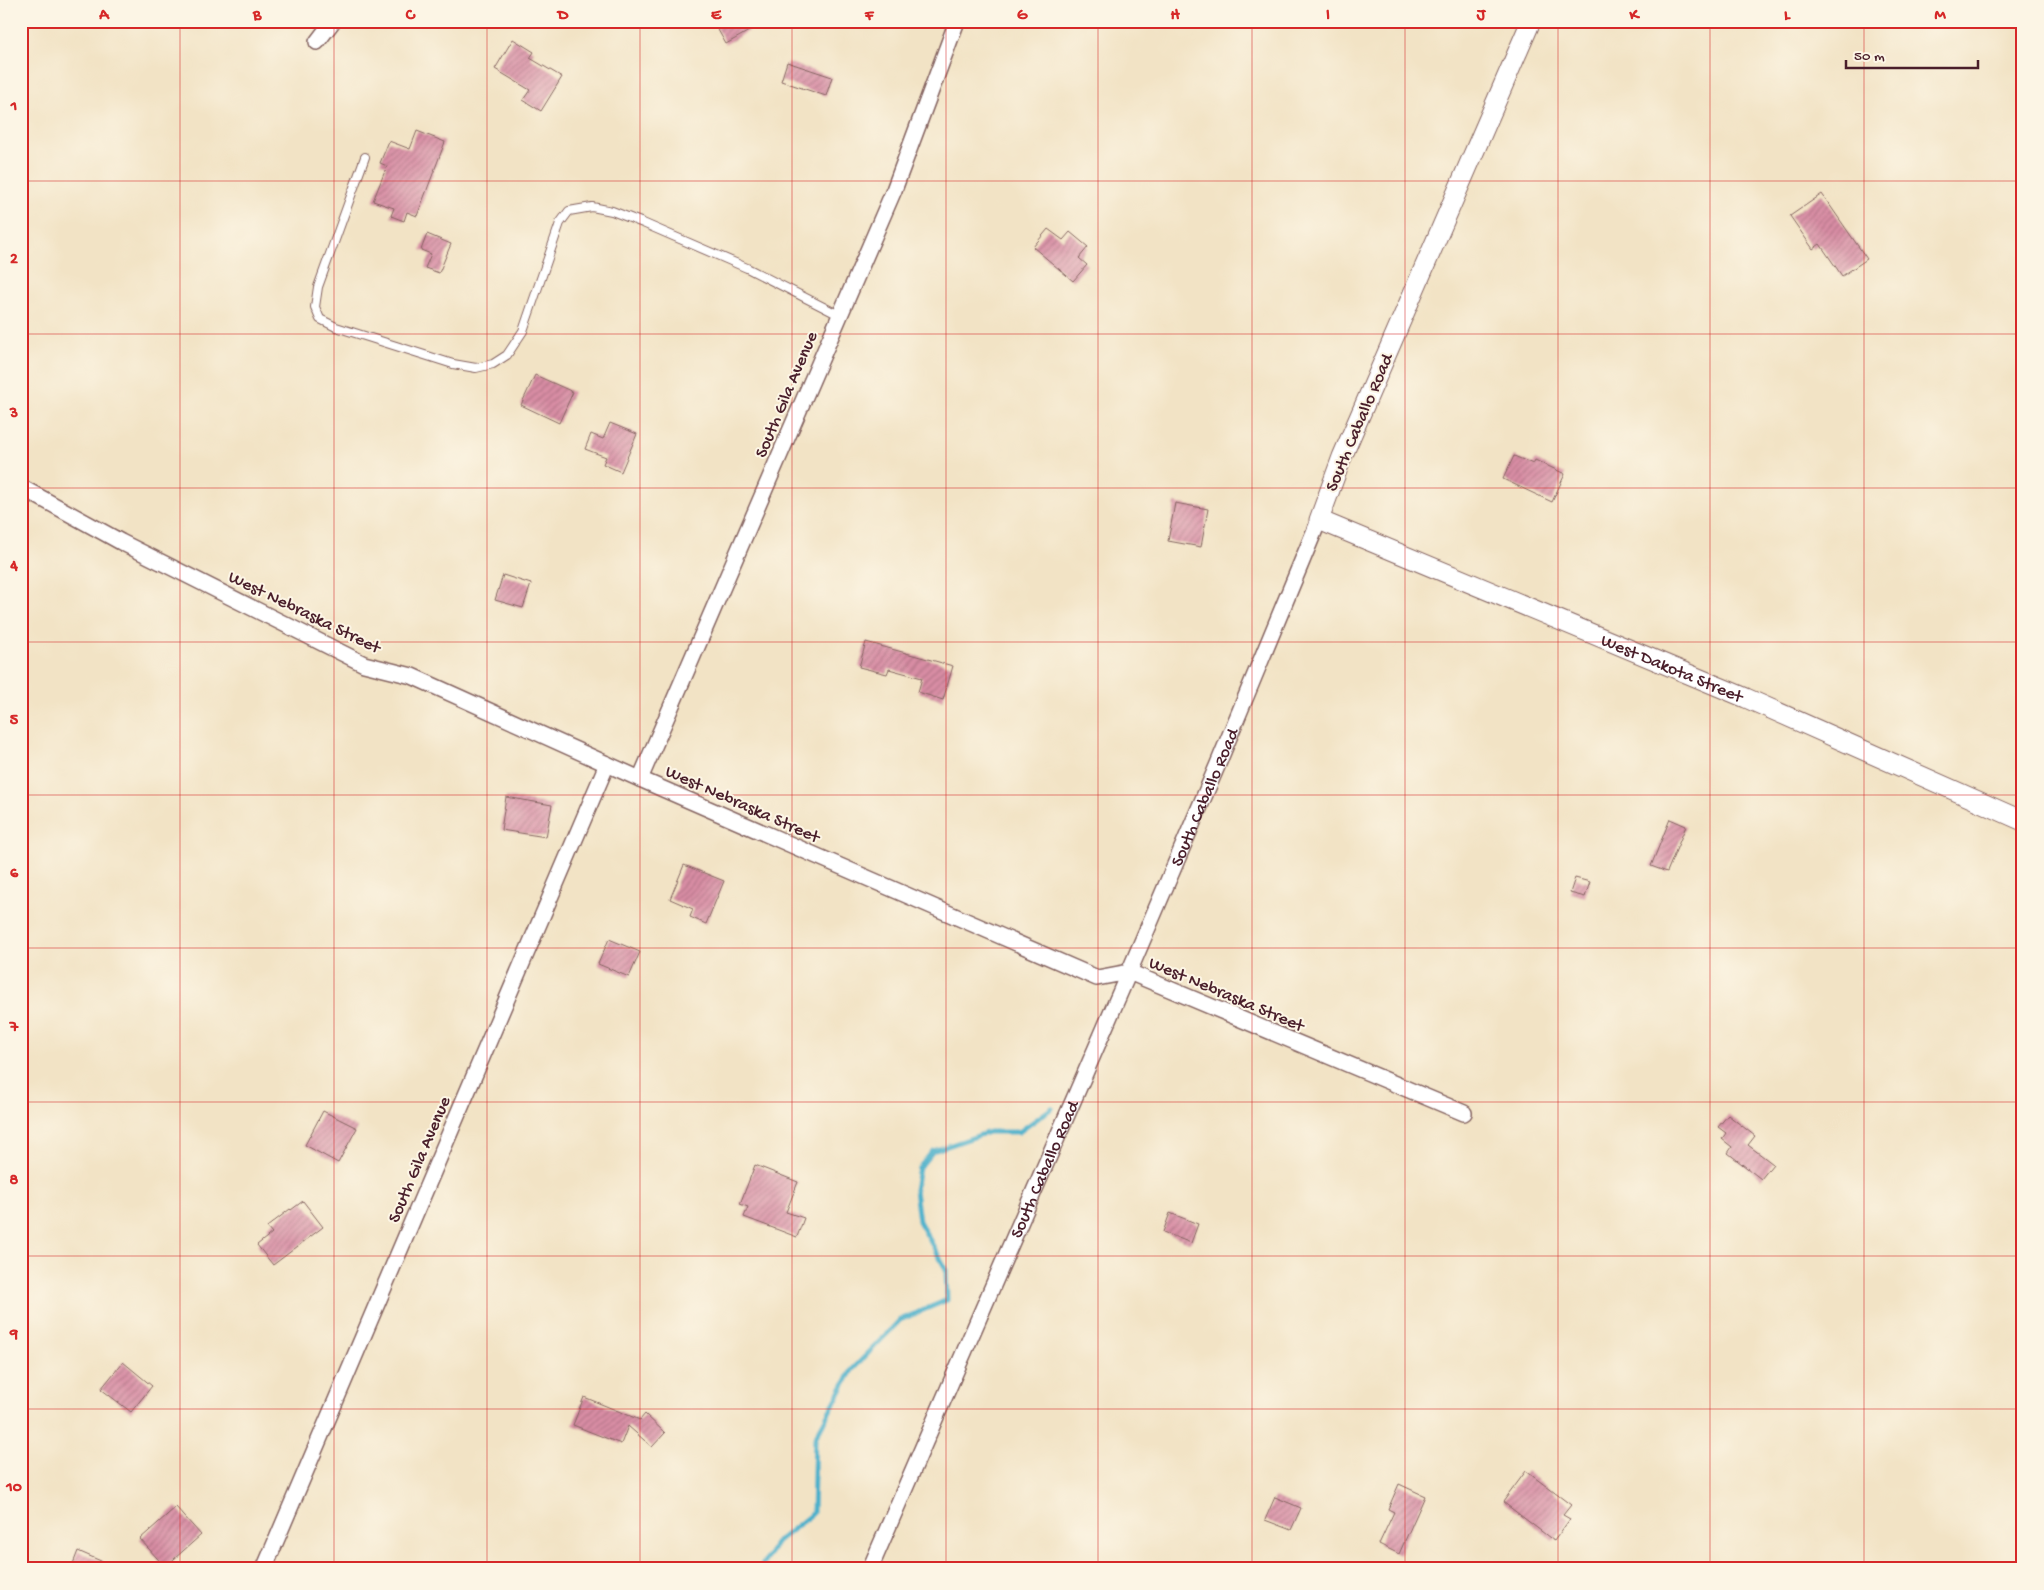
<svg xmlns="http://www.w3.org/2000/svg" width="2044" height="1590" viewBox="0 0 2044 1590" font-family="'Gochi Hand',sans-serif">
  <defs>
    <pattern id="building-hatch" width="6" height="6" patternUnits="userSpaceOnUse" patternTransform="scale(1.25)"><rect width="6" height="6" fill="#d88da4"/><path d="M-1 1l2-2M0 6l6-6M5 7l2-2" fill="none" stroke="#b17386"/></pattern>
  </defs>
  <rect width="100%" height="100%" fill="#fcf5e5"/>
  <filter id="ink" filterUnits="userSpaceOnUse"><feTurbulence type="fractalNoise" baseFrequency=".02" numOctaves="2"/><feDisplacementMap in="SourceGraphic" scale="10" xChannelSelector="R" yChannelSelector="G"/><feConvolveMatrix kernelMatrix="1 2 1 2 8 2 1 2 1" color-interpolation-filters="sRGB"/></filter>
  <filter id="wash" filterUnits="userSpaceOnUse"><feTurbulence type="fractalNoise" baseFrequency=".0096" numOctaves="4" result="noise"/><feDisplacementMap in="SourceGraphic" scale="20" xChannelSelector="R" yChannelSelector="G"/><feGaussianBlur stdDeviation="1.12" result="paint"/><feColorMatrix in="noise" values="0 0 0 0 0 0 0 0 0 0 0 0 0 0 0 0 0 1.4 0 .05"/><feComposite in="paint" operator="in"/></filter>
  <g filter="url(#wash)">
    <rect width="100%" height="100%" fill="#f2e3c5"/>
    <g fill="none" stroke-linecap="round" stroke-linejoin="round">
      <!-- stream -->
      <polyline stroke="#4cb0cb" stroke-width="5" points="760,1569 777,1542 813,1513 815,1438 852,1370 900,1320 947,1300 946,1269 919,1221 915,1190 919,1168 933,1151 989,1132 1019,1132 1052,1108"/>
    </g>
    <g id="blocks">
      <!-- building -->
      <g fill="url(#building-hatch)">
        <polygon points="713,21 743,21 749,31 726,44"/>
        <polygon points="513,39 534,52 530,58 562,77 541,111 523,100 530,90 495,69"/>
        <polygon points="787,62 832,77 826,96 781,81"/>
        <polygon points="417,131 445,142 417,216 407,212 404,221 391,216 394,208 373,201 387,166 380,163 389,141 410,149"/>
        <polygon points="1822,194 1867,259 1842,276 1820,244 1813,249 1790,216"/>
        <polygon points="1048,229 1063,240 1070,232 1088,247 1079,258 1087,265 1073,281 1033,247"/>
        <polygon points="427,234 451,244 439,273 425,268 431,254 421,250"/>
        <polygon points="535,375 573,392 559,423 521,405"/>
        <polygon points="610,423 637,434 621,472 603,464 606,457 585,449 591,434 603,439"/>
        <polygon points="1514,456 1533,464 1535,460 1565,474 1552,502 1503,479"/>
        <polygon points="1175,503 1208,509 1201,547 1168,541"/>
        <polygon points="503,575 531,584 523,608 495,600"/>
        <polygon points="866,642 953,666 943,700 918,692 922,678 889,669 887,674 859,667"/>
        <polygon points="506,797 552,805 546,837 501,830"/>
        <polygon points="1670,819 1686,826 1667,872 1651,866"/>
        <polygon points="684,865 724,881 706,924 690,917 693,909 670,899"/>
        <polygon points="1575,878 1590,882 1585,897 1570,893"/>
        <polygon points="609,939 640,952 629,977 598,964"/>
        <polygon points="323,1111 357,1128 338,1163 305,1145"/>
        <polygon points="1728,1115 1755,1136 1748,1145 1773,1164 1761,1179 1728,1153 1732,1147 1722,1139 1726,1133 1718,1127"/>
        <polygon points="755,1165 798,1182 786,1212 804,1218 797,1237 744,1217 748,1207 740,1204"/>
        <polygon points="303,1201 323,1227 273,1265 257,1245 272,1233 267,1227 290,1209 291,1210"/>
        <polygon points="1170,1213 1198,1224 1191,1243 1163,1232"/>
        <polygon points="123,1362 152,1386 131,1412 101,1389"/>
        <polygon points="584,1397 640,1420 645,1414 665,1433 652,1447 628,1426 621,1444 573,1425"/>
        <polygon points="1526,1471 1571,1505 1563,1515 1570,1519 1554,1541 1503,1502"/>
        <polygon points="1399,1484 1425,1496 1399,1554 1379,1544 1394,1512 1388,1509"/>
        <polygon points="1275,1497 1301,1508 1291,1530 1265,1520"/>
        <polygon points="176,1507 201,1535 165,1567 140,1539"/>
        <polygon points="78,1551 119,1569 71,1569"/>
      </g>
    </g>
  </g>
  <g filter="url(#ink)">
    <use href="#blocks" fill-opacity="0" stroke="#856461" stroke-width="1"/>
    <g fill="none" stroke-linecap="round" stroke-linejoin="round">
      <!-- service casing -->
      <g stroke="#856461" stroke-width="10">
        <polyline id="service" points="365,157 318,287 315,307 320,319 336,327 453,364 476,368 493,364 507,355 523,331 560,223 569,211 592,207 612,211 643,223 747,268 839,315"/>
      </g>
      <!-- minor casing -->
      <g stroke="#856461" stroke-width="18">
        <g id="minor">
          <polyline points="317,42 333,21"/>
          <polyline points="21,487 121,542 364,664 412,676 640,779 1097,978 1129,972 1464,1113"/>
          <polyline points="640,779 894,190 957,21"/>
          <polyline points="264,1569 607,764"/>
          <path id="s1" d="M870 1569 1129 972 1218 764 1319 520"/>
        </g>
      </g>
      <!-- tertiary casing -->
      <g stroke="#856461" stroke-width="21">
        <g id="tertiary">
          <path id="s2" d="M1531 21 1342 457 1319 520 1746 698 2023 821"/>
        </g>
      </g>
      <!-- service -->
      <use href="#service" stroke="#fff" stroke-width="8"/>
      <!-- minor -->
      <use href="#minor" stroke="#fff" stroke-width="15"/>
      <!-- tertiary -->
      <use href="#tertiary" stroke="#fff" stroke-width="19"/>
    </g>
  </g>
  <!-- grid -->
  <path fill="none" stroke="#d62828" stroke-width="1" stroke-opacity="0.55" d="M180 21V1569M334 21V1569M487 21V1569M640 21V1569M792 21V1569M946 21V1569M1098 21V1569M1252 21V1569M1405 21V1569M1558 21V1569M1710 21V1569M1864 21V1569M21 181H2023M21 334H2023M21 488H2023M21 642H2023M21 795H2023M21 948H2023M21 1102H2023M21 1256H2023M21 1409H2023"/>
  <g text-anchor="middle" stroke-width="4" stroke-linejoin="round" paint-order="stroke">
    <!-- street labels -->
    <g font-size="18" fill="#4a1f2b" stroke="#fcf5e5">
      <text transform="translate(785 394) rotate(-67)" y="6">South Gila Avenue</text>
      <text transform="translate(1358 422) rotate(-67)" y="6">South Caballo Road</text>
      <text transform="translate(305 611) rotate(26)" y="6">West Nebraska Street</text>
      <text dy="6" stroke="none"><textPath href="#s2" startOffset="925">West Dakota Street</textPath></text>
      <text dy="6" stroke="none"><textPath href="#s1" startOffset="841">South Caballo Road</textPath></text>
      <text transform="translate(743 803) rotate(24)" y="6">West Nebraska Street</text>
      <text transform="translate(1227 993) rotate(23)" y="6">West Nebraska Street</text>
      <text transform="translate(418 1159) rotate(-67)" y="6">South Gila Avenue</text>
      <text dy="6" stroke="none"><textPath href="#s1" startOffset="436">South Caballo Road</textPath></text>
    </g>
  </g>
  <!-- margin -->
  <rect width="2044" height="1590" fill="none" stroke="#fcf5e5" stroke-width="55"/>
  <!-- scale -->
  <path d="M1846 60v8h132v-8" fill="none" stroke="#4a1f2b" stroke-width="2.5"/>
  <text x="1854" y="60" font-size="15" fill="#4a1f2b" stroke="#fcf5e5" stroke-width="4" paint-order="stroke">50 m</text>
  <rect x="28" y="28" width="1988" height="1534" fill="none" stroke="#d62828" stroke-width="2"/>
  <g font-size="16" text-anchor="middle" font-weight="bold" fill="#d62828">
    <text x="104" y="19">A</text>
    <text x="257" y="19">B</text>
    <text x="410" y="19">C</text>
    <text x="563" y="19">D</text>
    <text x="716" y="19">E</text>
    <text x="869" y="19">F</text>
    <text x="1022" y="19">G</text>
    <text x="1175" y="19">H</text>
    <text x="1328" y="19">I</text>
    <text x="1481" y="19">J</text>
    <text x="1634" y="19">K</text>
    <text x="1787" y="19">L</text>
    <text x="1940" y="19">M</text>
    <text x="14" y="110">1</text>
    <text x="14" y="263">2</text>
    <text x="14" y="417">3</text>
    <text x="14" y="570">4</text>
    <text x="14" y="724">5</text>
    <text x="14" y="877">6</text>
    <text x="14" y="1031">7</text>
    <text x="14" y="1184">8</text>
    <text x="14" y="1338">9</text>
    <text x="14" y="1491">10</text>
  </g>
</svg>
